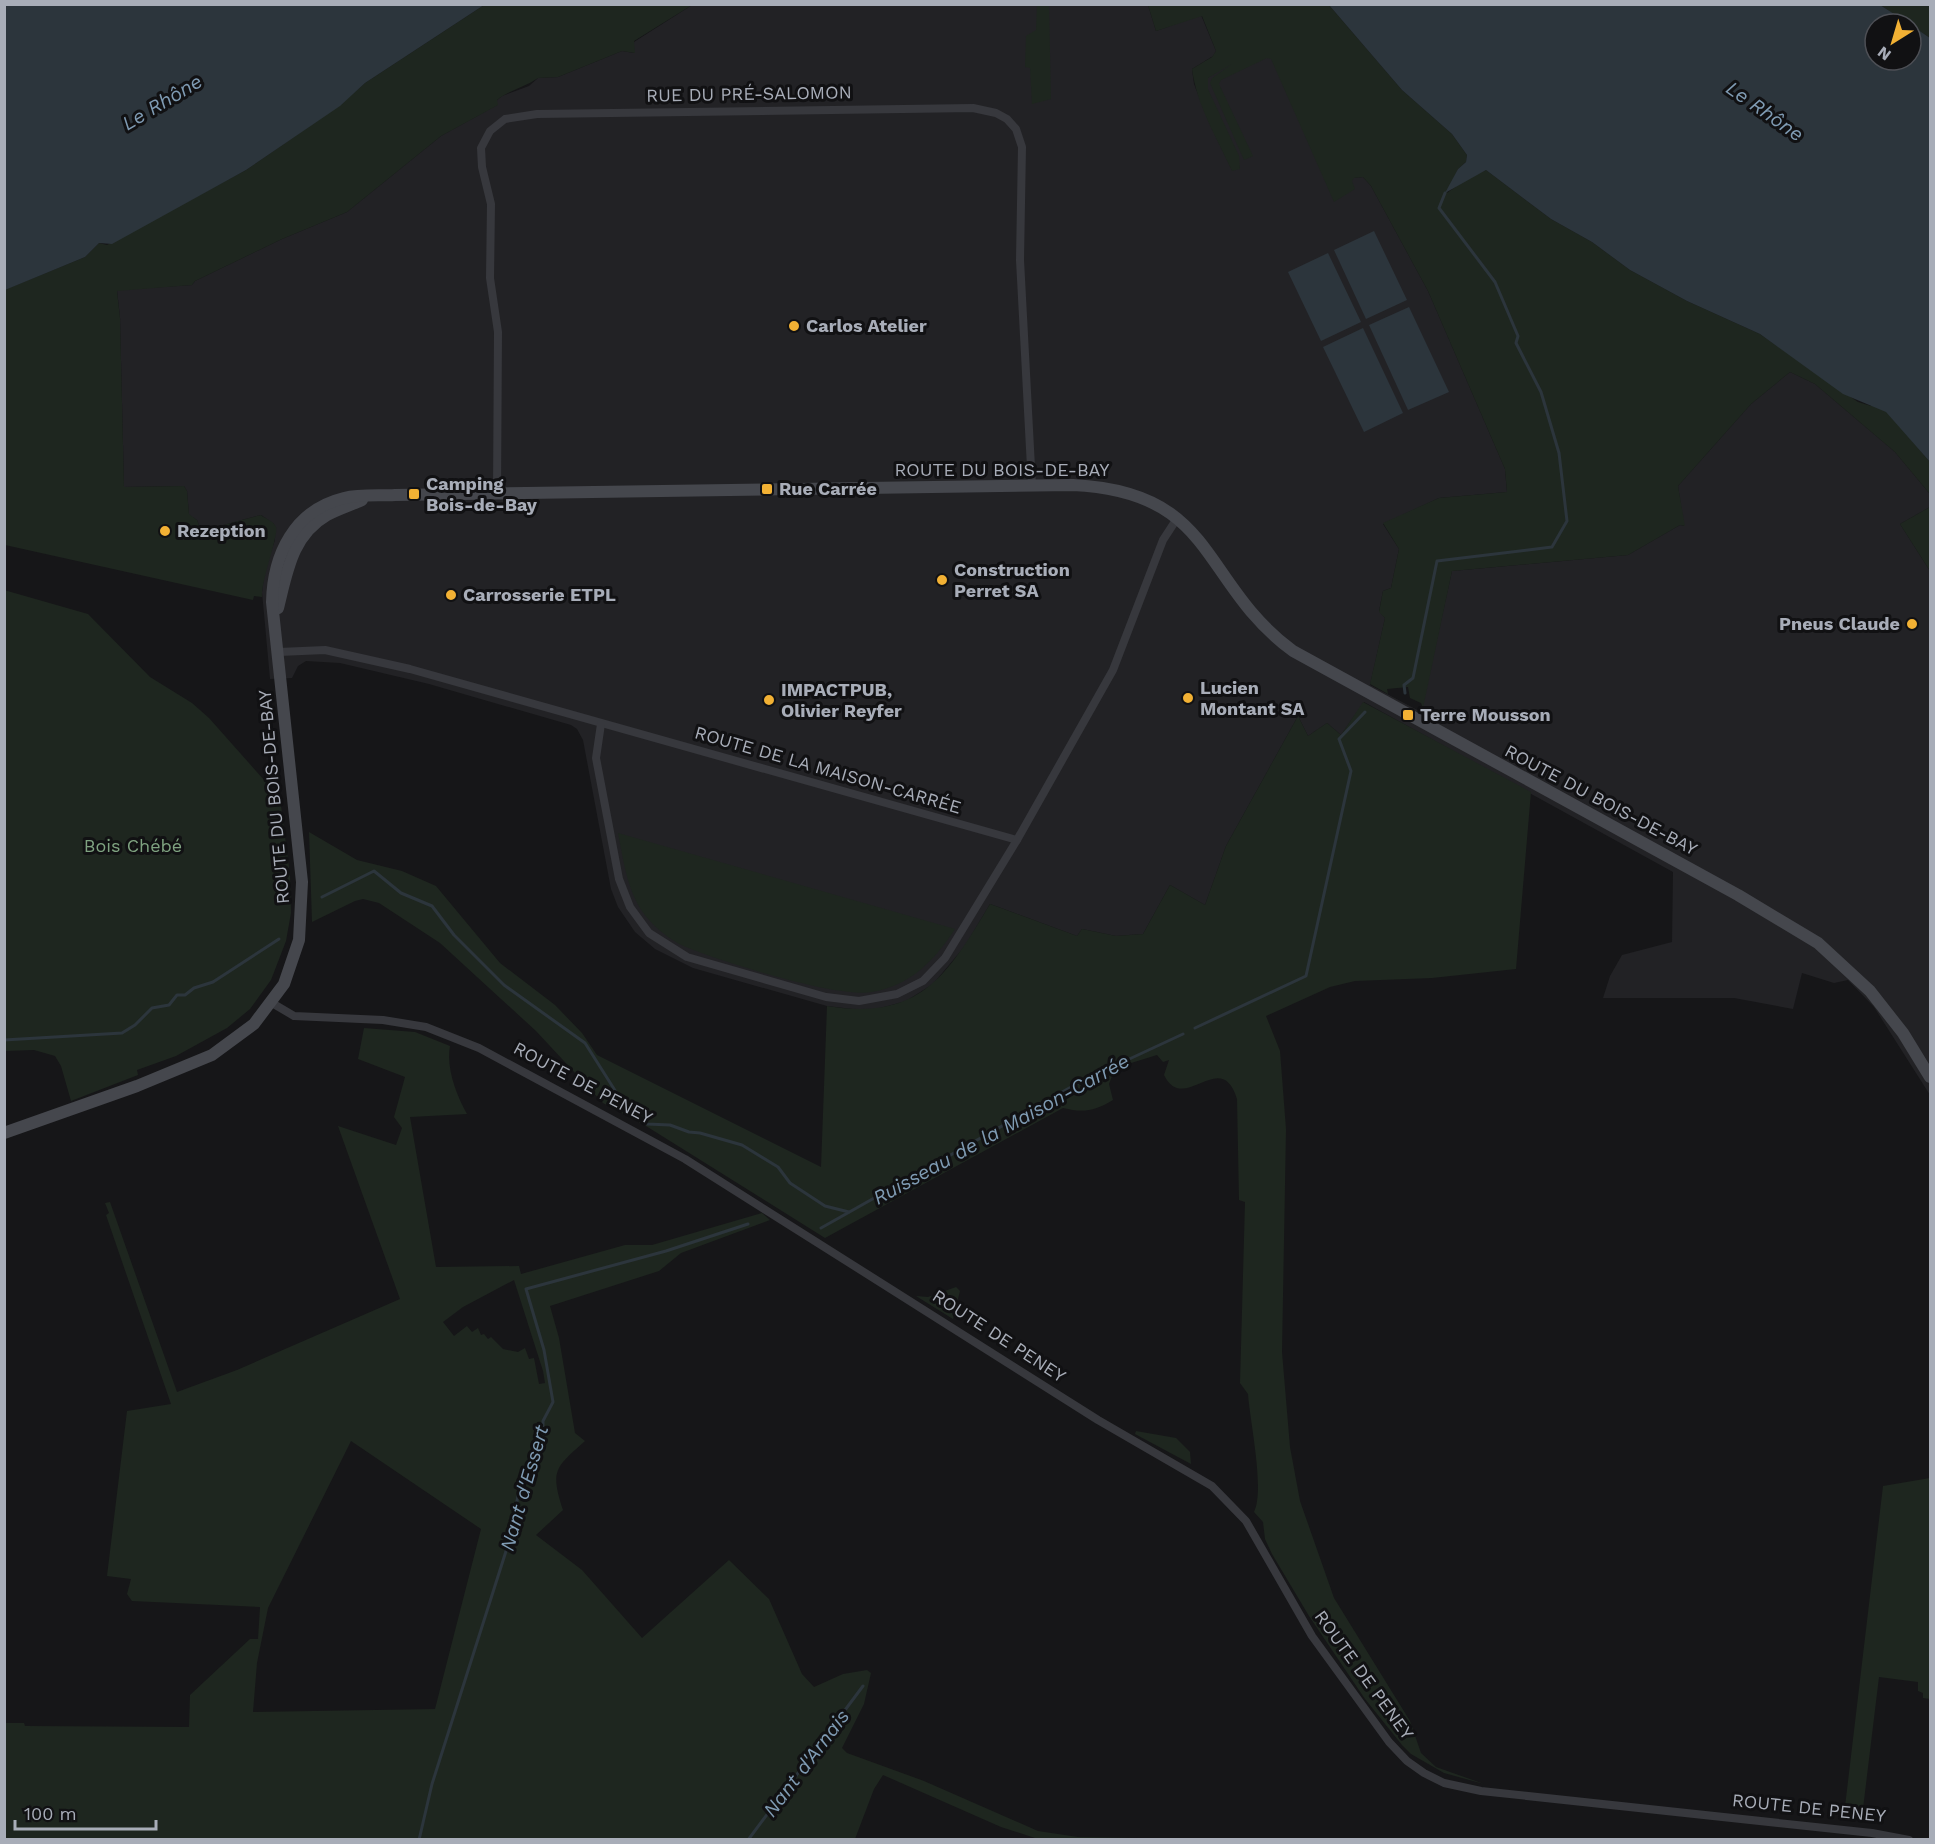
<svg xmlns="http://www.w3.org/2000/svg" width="1935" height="1844" viewBox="0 0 1935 1844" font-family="'Work Sans',sans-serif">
  <rect width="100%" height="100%" fill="#161618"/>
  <!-- built -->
  <polygon fill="#222225" points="692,5 1148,5 1156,31 1201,15 1216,51 1213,56 1192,69 1194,84 1209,122 1232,170 1240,168 1204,86 1213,68 1267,49 1354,178 1363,177 1371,186 1428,291 1505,469 1507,492 1439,498 1383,524 1399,549 1391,588 1383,591 1379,611 1385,618 1370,685 1421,712 1452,571 1628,555 1680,525 1684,526 1678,486 1751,404 1790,372 1815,384 1895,452 1930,494 1930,507 1900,524 1930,571 1930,1095 1874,1007 1848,980 1834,983 1802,973 1793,1009 1734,998 1603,998 1610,976 1622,955 1672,942 1673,872 1364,702 1341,735 1327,723 1308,736 1298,716 1226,846 1205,905 1170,885 1143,934 1116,936 1082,929 1077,936 990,904 965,946 933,984 906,1001 877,1009 861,1010 827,1006 693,968 655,949 635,932 618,907 611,889 583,740 577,729 571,725 429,684 340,663 306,661 298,666 292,678 270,679 262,592 265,569 275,540 274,524 261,515 201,531 197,520 189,515 187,491 184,486 124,487 120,318 117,290 192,285 195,281 282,239 347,212 441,136 497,105 496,101 502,96 529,86 538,78 558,77 622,51 634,53 634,42"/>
  <!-- green -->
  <g fill="#1e261f" fill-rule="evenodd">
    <path d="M484 5H692L634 41 635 53 622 51 558 77 538 78C525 87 510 90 497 100L498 105 441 136 347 212 282 239 195 281 192 285 117 291 120 318 124 487 184 486 187 491 189 514 197 520 201 531 261 515C265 519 273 520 276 527 279 535 261 580 262 597L254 596 253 600 5 545 4 290 85 257 99 243 107 245 246 170 340 105 365 83Z"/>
    <polygon points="1037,5 1049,5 1051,99 1032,104 1030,68 1025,67 1026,36 1036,30"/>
    <path d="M1148 5H1329L1402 90 1452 134 1467 155 1466 162 1458 169 1447 193 1466 179 1486 170 1551 219 1592 242 1630 270 1687 301 1760 334 1858 402 1871 406 1874 397 1930 462V494L1895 452 1815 384 1790 372 1751 404 1678 486 1685 526 1680 525 1628 555 1452 571 1423 708 1421 703 1410 698 1408 687 1387 689 1388 694 1370 684 1385 618 1379 612 1383 591 1391 588 1399 549 1383 523 1439 498 1507 492 1505 469 1428 291 1371 186 1363 177 1354 178 1352 181 1355 189 1334 202 1271 59 1267 58 1221 80 1219 84 1253 156 1244 160 1210 83 1212 78 1232 64 1208 78V89L1239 156 1240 169 1232 171C1217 138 1197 106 1192 69L1212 57 1216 51 1202 16 1156 31Z"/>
    <polygon points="1880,5 1930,5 1930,38"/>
    <polygon points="1930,507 1930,571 1900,524"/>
    <polygon points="4,590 88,614 150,677 192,703 209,718 280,798 290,875 291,913 286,941 271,980 250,1009 227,1028 176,1056 137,1070 138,1075 71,1101 61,1066 55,1056 34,1050 5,1051"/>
    <path d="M1363 702 1531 792 1516 969 1432 978 1355 981 1330 987 1266 1016 1280 1051 1286 1129 1282 1352 1290 1447 1300 1501 1334 1598 1410 1721 1421 1753 1436 1767 1484 1784 1444 1773 1411 1754 1402 1745 1365 1699 1309 1616 1272 1554 1265 1539 1263 1522 1254 1512C1265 1490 1250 1422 1248 1394L1240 1383 1245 1202 1239 1200 1237 1099C1221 1046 1184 1116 1164 1075L1169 1060 1163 1062 1157 1055 1115 1068 1109 1084 1113 1100C1095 1111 1083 1113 1063 1108L825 1238 646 1126 603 1103 536 1031 440 943 379 903 363 899 355 901 312 922 309 832 357 860 402 871 436 886 500 963 555 1005 582 1033 597 1055 821 1167 827 1006C920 1021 947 976 990 904L1077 936 1082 929 1116 936 1143 934 1170 885 1205 905 1226 846 1298 716 1308 736 1327 723 1341 735Z"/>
    <path d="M618 833 955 929C935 960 910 986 872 992 837 998 727 963 691 949 676 944 661 933 650 921 628 898 624 863 618 833Z"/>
    <path d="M364 1028 415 1032 450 1046C446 1068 456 1094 467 1114L410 1117 436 1267 519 1266 521 1274 625 1245H652L762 1213 770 1220 681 1253 659 1271 550 1306 559 1338 575 1433 585 1441C555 1468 550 1470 563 1510L536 1535 582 1570 642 1638 729 1560 769 1599 802 1674 814 1687 843 1674 867 1670 871 1673 864 1704 842 1748 847 1753 924 1781 1038 1831 1078 1837 1197 1839H1038L1001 1827 883 1775 874 1789 855 1839H5V1723H24L25 1726 189 1727 190 1695 250 1639H258L260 1607 132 1601 127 1594 131 1579 107 1576 127 1411 171 1404 106 1215 109 1213 105 1203 110 1202 177 1392 237 1370 400 1299 338 1126 396 1145 402 1128 394 1117 405 1077 358 1059ZM514 1280 543 1371 545 1383 539 1384 534 1358 529 1359 525 1348 518 1352 503 1349 491 1337 488 1339 484 1334 481 1335 478 1328 472 1332 467 1326 454 1336 443 1322 463 1307ZM351 1441 481 1529 435 1709 253 1712 257 1663 268 1608Z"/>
    <polygon points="956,1287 960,1291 953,1319 916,1296 928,1297"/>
    <polygon points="1136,1431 1176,1438 1190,1452 1191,1464 1135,1434"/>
    <polygon points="1930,1478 1930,1699 1923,1698 1923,1693 1918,1691 1918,1682 1879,1677 1862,1817 1844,1815 1883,1486"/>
  </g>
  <!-- water -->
  <g fill="#2c353c">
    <polygon points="4,5 5,4 484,5 365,83 340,106 246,170 112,244 99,243 85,257 5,290"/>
    <polygon points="1329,5 1880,5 1910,24 1875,24 1875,60 1911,60 1911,25 1930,38 1930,462 1886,412 1843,394 1760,334 1687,301 1630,270 1592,242 1551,219 1486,170 1445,193 1458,169 1466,162 1467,155 1452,134 1402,90"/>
    <polygon points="1374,231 1407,300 1366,319 1334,250"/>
    <polygon points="1328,253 1361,322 1321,341 1288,272"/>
    <polygon points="1409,307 1449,392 1408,410 1369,325"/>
    <polygon points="1363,328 1403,413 1364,432 1323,347"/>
  </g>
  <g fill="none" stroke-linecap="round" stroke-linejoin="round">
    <!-- stream -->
    <g stroke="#2c353c" stroke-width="3">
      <polyline points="1405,693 1404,685 1413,678 1437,561 1552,547 1567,521 1559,453 1541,392 1516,343 1518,336 1495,282 1439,208 1445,193"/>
      <polyline points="322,897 374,871 401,893 432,906 454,935 504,985 585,1043 628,1111 647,1124 670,1125 689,1132 700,1133 742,1145 778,1167 790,1183 825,1206 849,1212"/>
      <polyline points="1195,1028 1306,976 1351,771 1339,739 1365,712"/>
      <polyline points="4,1040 122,1033 135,1025 152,1008 169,1005 177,995 185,995 194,988 213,982 279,939"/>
      <polyline points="821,1228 1080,1082 1183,1034"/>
      <polyline points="419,1840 432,1784 507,1548 521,1482 535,1457 543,1432 543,1421 553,1402 544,1350 526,1289 666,1251 748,1224"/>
      <polyline points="748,1840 863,1686"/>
    </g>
    <!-- minor -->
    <g stroke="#37383d" stroke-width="8">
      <polyline points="497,493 498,332 490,278 491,204 482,167 481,148 490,131 505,119 537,114 973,108 996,113 1007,119 1016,129 1022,147 1020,260 1032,486"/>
      <polyline points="279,652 325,650 410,669 1017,840"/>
      <polyline points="601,724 596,758 619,879 630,907 649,933 687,957 826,997 859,1001 897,994 923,981 945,958 1017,840 1113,670 1163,540 1178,517"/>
      <polyline points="272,1003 294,1016 383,1020 426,1027 479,1048 685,1159 1098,1420 1212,1486 1246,1521 1312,1636 1389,1742 1407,1761 1424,1773 1444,1783 1481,1791 1872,1833 1909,1840"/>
    </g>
    <!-- secondary -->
    <g stroke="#45474d" stroke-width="12">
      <path d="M278 608C287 572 292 535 327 515 338 509 351 505 362 500"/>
      <path d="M4 1133 137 1086 212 1055 254 1024 284 984 299 940 302 882 272 602C273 555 294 510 344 498 360 494 379 496 395 495L1073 485C1218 492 1199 582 1293 651L1738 895 1818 943 1870 991 1903 1033 1930 1077"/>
    </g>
  </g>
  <!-- markers -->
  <g fill="#f2b134" stroke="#111113" stroke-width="2">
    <circle cx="794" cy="326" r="6"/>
    <rect x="761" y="483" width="12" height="12" rx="3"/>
    <rect x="408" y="488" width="12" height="12" rx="3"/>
    <circle cx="165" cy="531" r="6"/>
    <circle cx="942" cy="580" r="6"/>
    <circle cx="451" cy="595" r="6"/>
    <circle cx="1912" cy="624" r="6"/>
    <circle cx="1188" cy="698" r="6"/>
    <circle cx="769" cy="700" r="6"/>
    <rect x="1402" y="709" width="12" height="12" rx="3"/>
  </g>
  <g text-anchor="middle" stroke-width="6" stroke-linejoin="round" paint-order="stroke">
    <!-- street labels -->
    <g font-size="18" fill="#a8adb8" stroke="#111113">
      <text transform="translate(749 94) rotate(-1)" y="6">RUE DU PRÉ-SALOMON</text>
      <text x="1002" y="476">ROUTE DU BOIS-DE-BAY</text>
      <text transform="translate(828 770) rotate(16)" y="6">ROUTE DE LA MAISON-CARRÉE</text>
      <text transform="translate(274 797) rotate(-95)" y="6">ROUTE DU BOIS-DE-BAY</text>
      <text transform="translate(1601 800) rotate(28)" y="6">ROUTE DU BOIS-DE-BAY</text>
      <text transform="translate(583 1083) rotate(28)" y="6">ROUTE DE PENEY</text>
      <text transform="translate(999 1336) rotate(33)" y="6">ROUTE DE PENEY</text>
      <text transform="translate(1364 1675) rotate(54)" y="6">ROUTE DE PENEY</text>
      <text transform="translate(1809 1808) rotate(6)" y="6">ROUTE DE PENEY</text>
    </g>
    <!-- poi labels -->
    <g font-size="18" font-weight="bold" fill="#a8adb8" stroke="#111113" text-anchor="start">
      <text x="806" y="332">Carlos Atelier</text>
      <text x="426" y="490">Camping<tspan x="426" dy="21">Bois-de-Bay</tspan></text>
      <text x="779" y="495">Rue Carrée</text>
      <text x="177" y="537">Rezeption</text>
      <text x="954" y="576">Construction<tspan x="954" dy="21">Perret SA</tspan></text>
      <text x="463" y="601">Carrosserie ETPL</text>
      <text x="1900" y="630" text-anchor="end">Pneus Claude</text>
      <text x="1200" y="694">Lucien<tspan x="1200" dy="21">Montant SA</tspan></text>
      <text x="781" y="696">IMPACTPUB,<tspan x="781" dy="21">Olivier Reyfer</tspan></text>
      <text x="1420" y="721">Terre Mousson</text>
    </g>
    <!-- park labels -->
    <g font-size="18" fill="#7fa381" stroke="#111113">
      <text x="133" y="852">Bois Chébé</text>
    </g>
    <!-- water labels -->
    <g font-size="20" font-style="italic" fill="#7f9bb3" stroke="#111113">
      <text transform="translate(162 102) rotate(-31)" y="7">Le Rhône</text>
      <text transform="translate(1765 111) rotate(35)" y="7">Le Rhône</text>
      <text transform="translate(1001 1129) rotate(-29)" y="7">Ruisseau de la Maison-Carrée</text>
      <text transform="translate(524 1488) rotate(-74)" y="7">Nant d'Essert</text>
      <text transform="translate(806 1763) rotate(-53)" y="7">Nant d'Arnais</text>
    </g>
  </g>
  <!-- border -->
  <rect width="1935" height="1844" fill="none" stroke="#a8adb8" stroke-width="12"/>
  <!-- north arrow -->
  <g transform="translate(1893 42) rotate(217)"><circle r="28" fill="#111113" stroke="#4d4f55" stroke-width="1.5"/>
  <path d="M0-4.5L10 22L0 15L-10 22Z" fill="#f2b134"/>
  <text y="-9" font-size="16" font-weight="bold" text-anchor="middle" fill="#a8adb8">N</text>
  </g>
  <!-- scale -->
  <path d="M15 1820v9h141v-9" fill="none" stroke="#a8adb8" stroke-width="3"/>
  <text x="24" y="1820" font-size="18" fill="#a8adb8" stroke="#111113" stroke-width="4.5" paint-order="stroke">100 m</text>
</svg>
